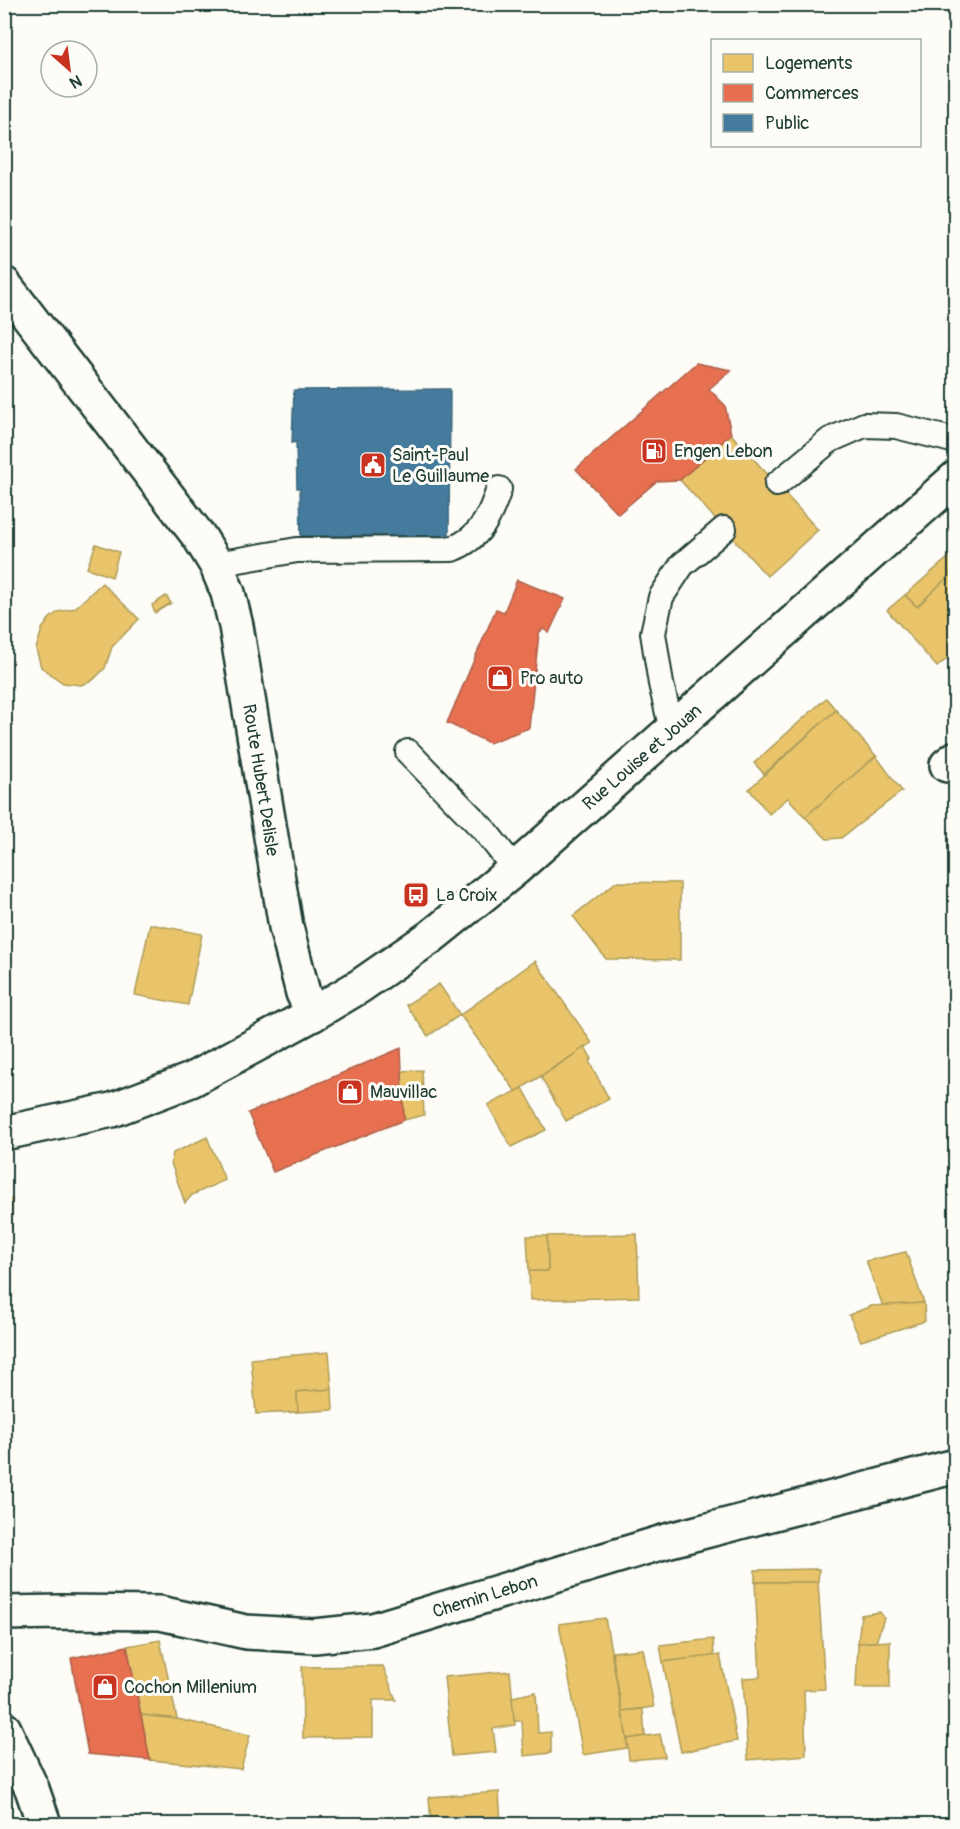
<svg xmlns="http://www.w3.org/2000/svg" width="960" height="1829" viewBox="0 0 960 1829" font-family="Pangolin,sans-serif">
  <rect width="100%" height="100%" fill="#fdfcf7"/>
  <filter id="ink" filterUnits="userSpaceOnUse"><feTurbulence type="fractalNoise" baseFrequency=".0167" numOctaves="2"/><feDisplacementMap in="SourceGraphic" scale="12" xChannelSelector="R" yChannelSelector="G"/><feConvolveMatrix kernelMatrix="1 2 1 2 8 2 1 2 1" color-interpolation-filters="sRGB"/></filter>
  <g filter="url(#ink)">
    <!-- homes -->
    <g fill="#e9c46a" stroke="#ac9c5a" stroke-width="1.5">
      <polygon points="731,434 818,530 767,576 680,480"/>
      <polygon points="96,544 119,552 112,577 87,568"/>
      <polygon points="956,551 956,569 917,607 905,595"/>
      <polygon points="956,569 956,651 937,667 887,610 905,595 917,607"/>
      <polygon points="102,583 139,619 112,647 105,668 93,680 81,685 63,683 41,667 36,649 42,629 49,619 58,612 75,608"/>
      <polygon points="166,596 171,603 155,613 152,605"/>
      <polygon points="826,698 836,710 764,774 754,763"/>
      <polygon points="836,710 876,756 805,817 788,798 769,814 749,789"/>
      <polygon points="876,756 902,791 841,838 827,839 805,817"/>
      <polygon points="616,882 680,883 680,960 606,959 573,916"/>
      <polygon points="150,924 202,934 188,1005 135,995"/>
      <polygon points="535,961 592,1043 516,1092 460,1015"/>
      <polygon points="439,984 460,1015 428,1036 406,1005"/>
      <polygon points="585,1047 592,1059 589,1061 609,1099 566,1121 541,1077"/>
      <polygon points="422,1070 424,1115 404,1120 402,1071"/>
      <polygon points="523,1088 546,1130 511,1147 488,1105"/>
      <polygon points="207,1137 225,1180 192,1195 185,1203 171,1163 173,1153"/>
      <polygon points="4,1199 12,1199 11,1230 4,1230"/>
      <polygon points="637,1234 639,1297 530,1300 529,1271 548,1271 547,1236"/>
      <polygon points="527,1236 547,1236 548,1271 529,1271"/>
      <polygon points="906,1252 924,1303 883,1306 866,1261"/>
      <polygon points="924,1303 925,1321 861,1341 849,1315 871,1306"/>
      <polygon points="329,1352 332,1389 297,1392 298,1412 256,1414 251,1359"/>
      <polygon points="332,1389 333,1410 298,1412 297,1392"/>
      <polygon points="819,1569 818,1582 755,1582 755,1570"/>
      <polygon points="755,1582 818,1582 825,1689 804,1690 806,1755 748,1760 743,1678 760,1677"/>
      <polygon points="880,1612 884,1618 876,1642 858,1643 861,1615"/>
      <polygon points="605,1618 627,1739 627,1748 583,1755 559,1624"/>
      <polygon points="713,1639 714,1656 663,1662 660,1645"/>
      <polygon points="160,1640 177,1719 141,1715 127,1646"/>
      <polygon points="890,1641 890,1688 856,1688 858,1643"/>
      <polygon points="643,1649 654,1707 622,1711 612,1652"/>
      <polygon points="720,1655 737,1741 681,1752 663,1662"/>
      <polygon points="383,1666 396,1700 373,1700 373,1737 303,1738 302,1667"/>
      <polygon points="510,1671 515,1725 493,1729 496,1752 452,1756 444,1677"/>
      <polygon points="536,1692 538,1733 551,1732 551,1753 524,1756 522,1721 514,1721 512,1697"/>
      <polygon points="643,1709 645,1736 627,1739 622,1711"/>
      <polygon points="141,1715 177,1719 250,1735 241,1769 150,1760"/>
      <polygon points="660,1734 665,1757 629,1760 627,1739"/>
      <polygon points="499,1792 501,1824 431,1824 429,1797"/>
      <polygon points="517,1817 518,1824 501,1824 501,1819"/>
    </g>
    <!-- shops -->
    <g fill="#e76f51" stroke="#ab6048" stroke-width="1.5">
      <polygon points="696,363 731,370 709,389 725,405 731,434 680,480 657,481 618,514 576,469"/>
      <polygon points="517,580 565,599 549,633 543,629 539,633 529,728 489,743 447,723 496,609 504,612"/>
      <polygon points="401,1048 404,1120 273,1172 248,1113"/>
      <polygon points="127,1646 141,1715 150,1760 88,1754 71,1658"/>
    </g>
    <!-- public -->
    <polygon fill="#457b9d" stroke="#3a687e" stroke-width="1.5" points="450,389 449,537 301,536 300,488 297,488 296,442 292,443 294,390"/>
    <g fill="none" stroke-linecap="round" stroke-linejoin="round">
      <!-- lane casing -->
      <g stroke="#1f3d34" stroke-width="28">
        <g id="lane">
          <polyline points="777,484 830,440 864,425 896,426 956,441"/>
          <path d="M216 564 297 550 452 549C481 538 490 516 499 489"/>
          <polyline points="672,730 661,684 653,633 661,597 682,565 724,529"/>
          <polyline points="408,752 485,831 515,869"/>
        </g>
      </g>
      <!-- street casing -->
      <g stroke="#1f3d34" stroke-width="38">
        <g id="street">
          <polyline points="947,765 956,758"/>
          <polyline points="4,1613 61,1612 160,1613 246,1632 314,1636 373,1630 670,1540 956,1466"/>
        </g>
      </g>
      <!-- secondary casing -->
      <g stroke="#1f3d34" stroke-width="38">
        <g id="secondary">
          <polyline points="4,284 200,538 216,564 228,593 236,626 286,927 303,993 313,1014"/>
          <polyline points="4,1133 112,1110 191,1080 313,1014 360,986 432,936 515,869 956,478"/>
          <polyline points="4,1729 32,1789 44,1824"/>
        </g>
      </g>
      <!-- lane -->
      <use href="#lane" stroke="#fdfcf7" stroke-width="24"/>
      <!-- street -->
      <use href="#street" stroke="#fdfcf7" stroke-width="33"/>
      <!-- secondary -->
      <use href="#secondary" stroke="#fdfcf7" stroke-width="33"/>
    </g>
  </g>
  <!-- icons -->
  <defs>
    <g id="fuel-square" transform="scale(1.35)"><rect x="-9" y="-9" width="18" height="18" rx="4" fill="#c8321e" stroke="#fdfcf7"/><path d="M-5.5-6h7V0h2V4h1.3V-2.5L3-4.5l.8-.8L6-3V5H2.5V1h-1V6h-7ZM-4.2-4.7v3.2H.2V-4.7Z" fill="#fff"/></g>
    <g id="civic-square" transform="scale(1.35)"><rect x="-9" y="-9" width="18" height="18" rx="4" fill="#c8321e" stroke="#fdfcf7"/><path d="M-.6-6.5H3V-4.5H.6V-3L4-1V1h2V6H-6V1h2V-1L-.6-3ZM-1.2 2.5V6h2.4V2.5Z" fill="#fff"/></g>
    <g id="shop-square" transform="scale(1.35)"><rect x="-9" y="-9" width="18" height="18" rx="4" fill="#c8321e" stroke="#fdfcf7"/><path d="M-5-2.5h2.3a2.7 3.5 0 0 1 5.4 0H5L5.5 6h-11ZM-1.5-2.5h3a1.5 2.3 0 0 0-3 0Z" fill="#fff"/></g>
    <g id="bus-square" transform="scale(1.35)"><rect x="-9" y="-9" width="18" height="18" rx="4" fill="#c8321e" stroke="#fdfcf7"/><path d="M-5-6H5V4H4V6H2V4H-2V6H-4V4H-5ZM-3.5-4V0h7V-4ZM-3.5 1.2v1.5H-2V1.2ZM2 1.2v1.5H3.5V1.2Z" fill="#fff"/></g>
  </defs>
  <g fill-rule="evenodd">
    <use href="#fuel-square" x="654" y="451"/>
    <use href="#civic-square" x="373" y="465"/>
    <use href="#shop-square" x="500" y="678"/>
    <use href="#bus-square" x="416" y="895"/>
    <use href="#shop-square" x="350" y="1092"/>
    <use href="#shop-square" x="105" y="1687"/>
  </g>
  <g text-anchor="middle" stroke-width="6" stroke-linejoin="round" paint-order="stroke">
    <!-- poi labels -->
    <g font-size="18" fill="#1f3d34" stroke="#fdfcf7" text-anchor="start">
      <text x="674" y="457">Engen Lebon</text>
      <text x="392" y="461">Saint-Paul<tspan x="392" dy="21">Le Guillaume</tspan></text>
      <text x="520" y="684">Pro auto</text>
      <text x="436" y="901">La Croix</text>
      <text x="370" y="1098">Mauvillac</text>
      <text x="124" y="1693">Cochon Millenium</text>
    </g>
    <!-- street labels -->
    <g font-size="18" fill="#1f3d34" stroke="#fdfcf7">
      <text transform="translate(642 757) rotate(-41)" y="6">Rue Louise et Jouan</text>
      <text transform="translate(261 780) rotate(81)" y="6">Route Hubert Delisle</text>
      <text transform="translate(485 1596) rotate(-17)" y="6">Chemin Lebon</text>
    </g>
  </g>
  <!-- margin -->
  <rect width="960" height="1829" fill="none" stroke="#fdfcf7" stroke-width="24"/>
  <rect x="12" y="12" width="936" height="1805" fill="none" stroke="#1f3d34" stroke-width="2" filter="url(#ink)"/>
  <!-- legend -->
  <rect x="711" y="39" width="210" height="108" fill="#fdfcf7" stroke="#a4b0a9" stroke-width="1.5"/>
  <rect x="723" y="54" width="30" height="18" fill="#e9c46a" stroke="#a4b0a9" stroke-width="1.5"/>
  <text x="765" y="69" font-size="18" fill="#1f3d34">Logements</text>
  <rect x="723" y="84" width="30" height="18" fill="#e76f51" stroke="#a4b0a9" stroke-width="1.5"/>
  <text x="765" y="99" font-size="18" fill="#1f3d34">Commerces</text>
  <rect x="723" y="114" width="30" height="18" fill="#457b9d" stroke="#a4b0a9" stroke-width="1.5"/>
  <text x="765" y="129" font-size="18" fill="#1f3d34">Public</text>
  <!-- north arrow -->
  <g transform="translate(69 69) rotate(152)"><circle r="28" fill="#fdfcf7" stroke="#a4b0a9" stroke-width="1.5"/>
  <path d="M0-4.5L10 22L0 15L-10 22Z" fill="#c8321e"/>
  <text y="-9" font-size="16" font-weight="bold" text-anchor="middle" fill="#1f3d34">N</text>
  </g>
</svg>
